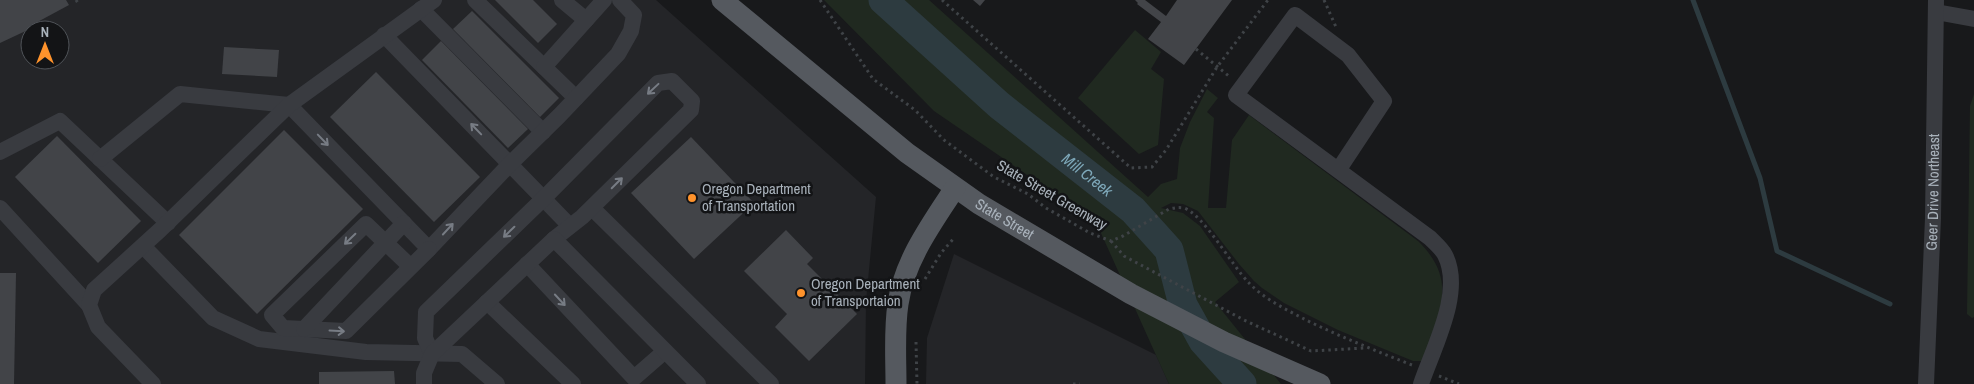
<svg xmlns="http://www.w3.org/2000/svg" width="1974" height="384" viewBox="0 0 1974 384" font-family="'Archivo Narrow',sans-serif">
  <rect width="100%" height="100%" fill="#18191b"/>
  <!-- built -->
  <g fill="#242528" fill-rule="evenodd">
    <path d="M0 0H656L876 197 866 301 865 384H0ZM30 30H60V60H30Z"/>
    <polygon points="954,254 1156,355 1169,384 926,384 927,338"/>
  </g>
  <!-- green -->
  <g fill="#202920">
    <path d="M824 0H929L1148 197 1161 184 1177 179 1180 148 1190 122 1207 89 1218 98 1207 112 1214 118 1208 208H1226L1232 140 1249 115 1418 241C1460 282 1438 314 1423 361H1413L1338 330 1284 303 1262 288 1254 281 1239 264 1198 211 1183 204 1171 203 1161 208 1183 213 1200 226 1239 282 1215 302 1281 384H1169L1096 222 934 111Z"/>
    <polygon points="1135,30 1161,52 1151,69 1164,79 1158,145 1139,154 1078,98"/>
    <polygon points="1974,94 1974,317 1972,318 1967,314 1970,106"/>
  </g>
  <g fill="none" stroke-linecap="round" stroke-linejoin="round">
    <!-- stream -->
    <polyline stroke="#2d3b40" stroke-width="5" points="1693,0 1760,178 1777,251 1890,304"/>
    <!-- river -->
    <path stroke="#2d3b40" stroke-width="29" id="s1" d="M883 0 999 105 1133 210 1169 250 1183 305 1203 341 1242 384"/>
  </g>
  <!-- building -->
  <g fill="#424448">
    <polygon points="0,0 66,0 69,5 30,26 32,28 0,43"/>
    <polygon points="495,0 533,0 557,24 538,43"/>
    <polygon points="973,0 985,0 980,6"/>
    <polygon points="1135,0 1145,0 1166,16 1177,0 1232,0 1184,65 1148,39 1161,22 1137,4 1138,3"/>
    <polygon points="472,11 559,98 540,117 453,29"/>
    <polygon points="441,41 528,129 508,148 422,60"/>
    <polygon points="224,47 279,50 277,77 222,74"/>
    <polygon points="376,72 480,177 434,222 330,117"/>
    <polygon points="284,130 363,209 257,314 179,235"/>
    <polygon points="57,136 141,221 98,263 15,177"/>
    <polygon points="691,137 754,203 694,259 631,193"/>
    <polygon points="786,230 813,258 807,264 857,314 809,361 775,327 787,314 744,271"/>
    <polygon points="0,273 16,273 14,384 0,384"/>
    <polygon points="394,371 395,384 319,384 319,372"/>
  </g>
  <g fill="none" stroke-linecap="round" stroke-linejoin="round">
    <!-- path -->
    <g stroke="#3f4347" stroke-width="3" stroke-dasharray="2.5 4" stroke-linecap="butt">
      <polyline points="76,0 78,3"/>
      <path d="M820 0 873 79 915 110 944 140 994 177 1028 194 1046 208 1090 233 1111 241 1123 236 1169 209C1174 208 1178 207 1184 208 1204 215 1232 266 1249 283 1264 299 1287 310 1306 320 1341 337 1376 351 1412 365"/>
      <polyline points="942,0 1131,168 1152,167 1166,150 1217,67 1268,0"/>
      <polyline points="1324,0 1336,27"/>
      <polyline points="1196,49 1230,77"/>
      <polyline points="1111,241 1124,256 1244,320 1311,351 1365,348"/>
      <polyline points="925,279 941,253 955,237"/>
      <polyline points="916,342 917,384"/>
      <polyline points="1439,376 1459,384"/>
      <polyline points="1073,384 1080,384"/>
    </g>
    <!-- minor -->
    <g stroke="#393b40" stroke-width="16">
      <polyline points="475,0 544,67"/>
      <polyline points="562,0 586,20"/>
      <polyline points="421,9 543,132"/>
      <polyline points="1936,12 1974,19"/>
      <polyline points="384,35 570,226"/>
      <polyline points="576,98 544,67 604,0"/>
      <polyline points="0,152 60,121 168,223"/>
      <polyline points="100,159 180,94 289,105 429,249 509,165 559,116 618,54 631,31 634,15 620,0"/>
      <path d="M1339 169 1384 101 1348 55 1295 15 1236 95 1430 238C1435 243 1442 249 1445 255 1464 292 1433 348 1421 384"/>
      <polyline points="0,208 89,305"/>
      <polyline points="592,208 771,384"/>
      <polyline points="143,246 213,318 259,339 366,352 462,354 497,384"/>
      <polyline points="527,264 634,378 665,351"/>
      <polyline points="411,267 366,224 272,315 283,328 346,331 429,249"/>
      <polyline points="487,302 573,384"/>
      <polyline points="304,329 404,223"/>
      <polyline points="432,354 425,338 426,312 544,198 658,83 672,81 692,101 691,110 582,217 554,239"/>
      <polyline points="153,384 98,327 89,305 94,290 160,230 289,105 434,0"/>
      <polyline points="424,384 424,373 432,354 554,239 698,384"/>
      <path id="s2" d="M1926 384 1933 218 1936 0"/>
    </g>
    <!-- major -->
    <g stroke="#55595f" stroke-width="21">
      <path id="s3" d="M722 0 907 153 979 204 1131 294 1224 342 1320 384"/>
      <path d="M896 384C896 358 894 330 898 304 904 261 932 223 955 188"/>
    </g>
  </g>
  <!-- one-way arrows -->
  <defs><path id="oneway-shaft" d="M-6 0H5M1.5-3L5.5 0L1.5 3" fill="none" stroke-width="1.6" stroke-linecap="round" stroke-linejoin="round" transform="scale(1.25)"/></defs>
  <g stroke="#777c84">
    <use href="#oneway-shaft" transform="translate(653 89) rotate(137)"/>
    <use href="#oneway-shaft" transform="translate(476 129) rotate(-134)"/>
    <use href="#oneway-shaft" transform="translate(323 140) rotate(46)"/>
    <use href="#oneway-shaft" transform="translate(617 183) rotate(-45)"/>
    <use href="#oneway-shaft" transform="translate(448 229) rotate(-47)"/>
    <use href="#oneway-shaft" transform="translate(509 232) rotate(136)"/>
    <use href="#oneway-shaft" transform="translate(350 239) rotate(136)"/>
    <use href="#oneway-shaft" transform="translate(560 300) rotate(47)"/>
    <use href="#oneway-shaft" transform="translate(337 331) rotate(3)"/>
  </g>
  <!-- markers -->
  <g fill="#ff932c" stroke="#131416" stroke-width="2">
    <circle cx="692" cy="198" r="5"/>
    <circle cx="801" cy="293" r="5"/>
  </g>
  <g text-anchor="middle" stroke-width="5" stroke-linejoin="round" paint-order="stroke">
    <!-- poi labels -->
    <g font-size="15" fill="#a9b2bb" stroke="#131416" text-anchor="start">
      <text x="702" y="194">Oregon Department<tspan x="702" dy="17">of Transportation</tspan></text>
      <text x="811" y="289">Oregon Department<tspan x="811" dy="17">of Transportaion</tspan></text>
    </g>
    <!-- street labels -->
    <g font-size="15" fill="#a9b2bb" stroke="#131416">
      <text dy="5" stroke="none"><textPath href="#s2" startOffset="192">Geer Drive Northeast</textPath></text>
      <text transform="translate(1052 195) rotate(30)" y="5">State Street Greenway</text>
      <text dy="5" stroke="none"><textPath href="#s3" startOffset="358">State Street</textPath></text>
    </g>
    <!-- water labels -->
    <g font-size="16" font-style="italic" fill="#7ea8b9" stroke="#131416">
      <text dy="6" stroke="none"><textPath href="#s1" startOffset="269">Mill Creek</textPath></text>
    </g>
  </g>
  <!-- north arrow -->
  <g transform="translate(45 45)"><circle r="24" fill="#131416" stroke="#4f5358"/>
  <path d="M0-4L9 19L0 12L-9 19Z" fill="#ff932c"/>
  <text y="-8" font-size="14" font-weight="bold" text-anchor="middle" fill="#a9b2bb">N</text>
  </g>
</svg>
